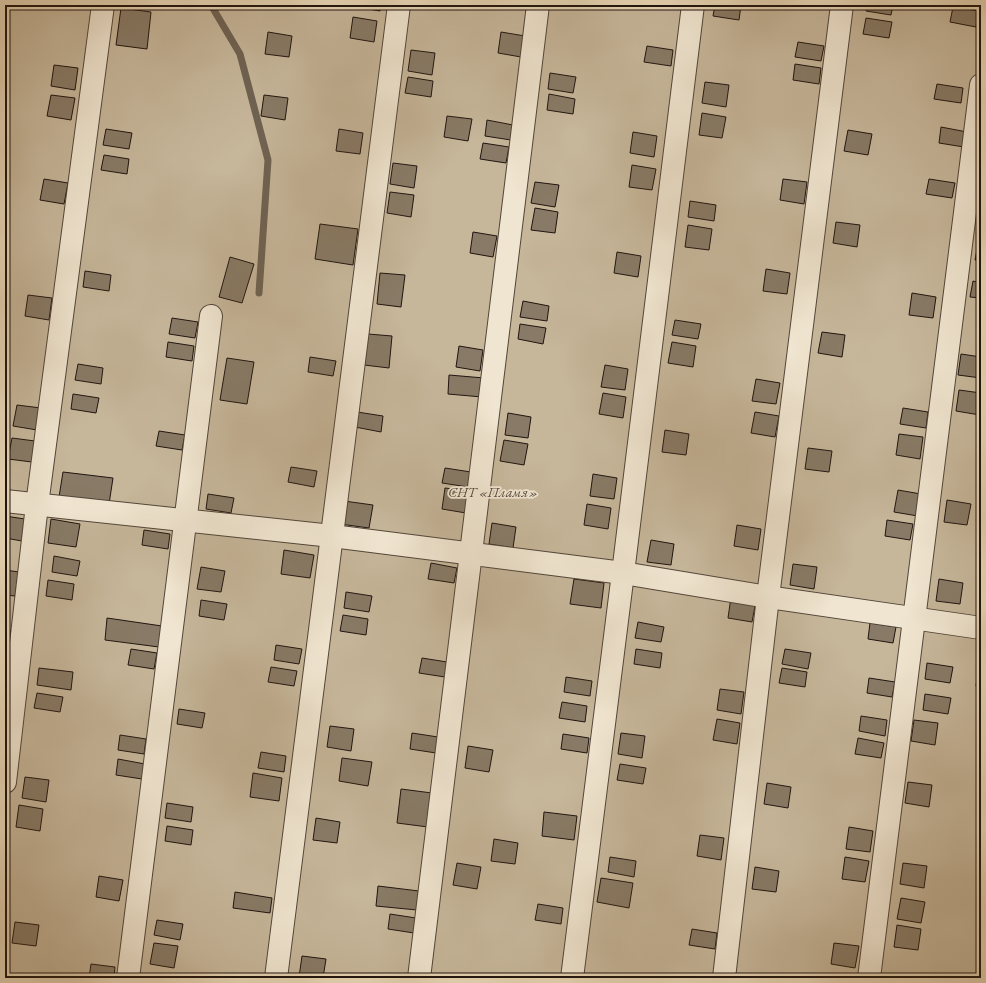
<svg xmlns="http://www.w3.org/2000/svg" width="986" height="983" viewBox="0 0 986 983" font-family="'EB Garamond',serif">
  <rect width="100%" height="100%" fill="#e8d7b6"/>
  <filter id="stains"><feTurbulence type="fractalNoise" baseFrequency=".005" numOctaves="4"/><feColorMatrix values="0 0 0 0 .2 0 0 0 0 .09 0 0 0 0 .02 0 0 0 .5 -.17"/></filter>
  <radialGradient id="worn" r=".72"><stop offset=".6" stop-color="#630" stop-opacity="0"/><stop offset="1" stop-color="#630" stop-opacity=".3"/></radialGradient>
  <!-- green -->
  <rect fill="#c6b69a" stroke="#736655" x="5" y="5" width="976" height="973"/>
  <g fill="none" stroke-linecap="round" stroke-linejoin="round">
    <!-- stream -->
    <polyline stroke="#6f6252" stroke-width="7" points="211,5 240,54 268,160 259,293"/>
  </g>
  <!-- building -->
  <g fill="#887a66" stroke="#201510">
    <polygon points="356,5 381,5 380,11 356,7"/>
    <polygon points="715,5 741,5 739,20 713,16"/>
    <polygon points="867,5 893,5 891,15 866,11"/>
    <polygon points="953,7 979,11 976,27 950,22"/>
    <polygon points="121,8 151,12 147,49 116,45"/>
    <polygon points="353,17 377,21 374,42 350,38"/>
    <polygon points="866,18 892,22 889,38 863,34"/>
    <polygon points="268,32 292,36 289,57 265,54"/>
    <polygon points="501,32 525,36 521,57 498,53"/>
    <polygon points="798,42 824,46 821,61 795,57"/>
    <polygon points="647,46 673,50 671,66 644,62"/>
    <polygon points="411,50 435,53 432,75 408,71"/>
    <polygon points="795,64 821,68 819,84 793,80"/>
    <polygon points="54,65 78,68 75,90 51,86"/>
    <polygon points="550,73 576,77 573,93 548,89"/>
    <polygon points="408,77 433,81 431,97 405,93"/>
    <polygon points="705,82 729,85 726,107 702,103"/>
    <polygon points="937,84 963,88 961,103 934,99"/>
    <polygon points="549,94 575,99 573,114 547,110"/>
    <polygon points="51,95 75,98 71,120 47,116"/>
    <polygon points="264,95 288,98 285,120 261,116"/>
    <polygon points="702,113 726,117 722,138 699,135"/>
    <polygon points="447,116 472,119 468,141 444,137"/>
    <polygon points="487,120 513,125 511,140 485,136"/>
    <polygon points="941,127 967,132 964,147 939,143"/>
    <polygon points="106,129 132,133 129,149 103,145"/>
    <polygon points="339,129 363,133 360,154 336,151"/>
    <polygon points="848,130 872,134 868,155 844,151"/>
    <polygon points="633,132 657,136 654,157 630,153"/>
    <polygon points="483,143 509,147 506,163 480,159"/>
    <polygon points="104,155 129,159 127,174 101,170"/>
    <polygon points="393,163 417,166 414,188 390,184"/>
    <polygon points="632,165 656,169 652,190 629,187"/>
    <polygon points="44,179 68,183 64,204 40,200"/>
    <polygon points="783,179 807,182 804,204 780,200"/>
    <polygon points="929,179 955,183 952,198 926,194"/>
    <polygon points="535,182 559,185 555,207 531,203"/>
    <polygon points="390,192 414,195 411,217 387,213"/>
    <polygon points="690,201 716,205 714,221 688,217"/>
    <polygon points="535,208 558,212 555,233 531,230"/>
    <polygon points="836,222 860,225 857,247 833,243"/>
    <polygon points="320,224 358,229 353,265 315,259"/>
    <polygon points="688,225 712,229 709,250 685,247"/>
    <polygon points="473,232 497,236 493,257 470,253"/>
    <polygon points="978,244 981,245 981,261 975,260"/>
    <polygon points="617,252 641,256 638,277 614,273"/>
    <polygon points="230,257 254,264 242,303 219,297"/>
    <polygon points="766,269 790,273 787,294 763,291"/>
    <polygon points="85,271 111,275 109,291 83,287"/>
    <polygon points="380,273 405,275 401,307 377,304"/>
    <polygon points="973,281 981,283 981,298 970,297"/>
    <polygon points="912,293 936,297 933,318 909,315"/>
    <polygon points="28,295 52,298 49,320 25,316"/>
    <polygon points="523,301 549,306 547,321 520,317"/>
    <polygon points="172,318 198,322 195,338 169,334"/>
    <polygon points="675,320 701,324 698,339 672,335"/>
    <polygon points="520,324 546,328 543,344 518,339"/>
    <polygon points="822,332 845,335 842,357 818,353"/>
    <polygon points="368,334 392,336 389,368 364,365"/>
    <polygon points="168,342 194,346 192,361 166,357"/>
    <polygon points="672,342 696,346 693,367 668,363"/>
    <polygon points="459,346 483,350 480,371 456,367"/>
    <polygon points="961,354 981,357 981,378 958,375"/>
    <polygon points="310,357 336,361 333,376 308,372"/>
    <polygon points="227,358 254,362 247,404 220,400"/>
    <polygon points="78,364 103,368 101,384 75,380"/>
    <polygon points="605,365 628,369 625,390 601,387"/>
    <polygon points="449,375 484,378 482,397 448,394"/>
    <polygon points="756,379 780,383 776,404 752,401"/>
    <polygon points="959,390 981,393 980,415 956,411"/>
    <polygon points="603,393 626,397 623,418 599,414"/>
    <polygon points="73,394 99,398 96,413 71,409"/>
    <polygon points="17,405 41,408 37,430 13,426"/>
    <polygon points="903,408 928,412 926,428 900,424"/>
    <polygon points="357,412 383,416 381,432 355,427"/>
    <polygon points="755,412 779,416 775,437 751,433"/>
    <polygon points="508,413 531,417 528,438 505,435"/>
    <polygon points="665,430 689,434 686,455 662,452"/>
    <polygon points="159,431 185,435 182,450 156,446"/>
    <polygon points="899,434 923,437 920,459 896,455"/>
    <polygon points="12,438 35,441 32,462 8,459"/>
    <polygon points="504,440 528,444 524,465 500,461"/>
    <polygon points="808,448 832,451 829,472 805,469"/>
    <polygon points="291,467 317,471 314,487 288,482"/>
    <polygon points="445,468 471,472 468,487 442,483"/>
    <polygon points="63,472 113,478 109,504 59,497"/>
    <polygon points="593,474 617,478 614,499 590,496"/>
    <polygon points="445,488 469,491 466,513 442,509"/>
    <polygon points="898,490 921,494 918,516 894,512"/>
    <polygon points="208,494 234,498 231,513 206,509"/>
    <polygon points="947,500 971,504 967,525 944,522"/>
    <polygon points="344,501 373,505 369,528 340,524"/>
    <polygon points="587,504 611,508 608,529 584,525"/>
    <polygon points="5,516 25,519 22,541 5,538"/>
    <polygon points="51,519 80,524 76,547 48,543"/>
    <polygon points="887,520 913,524 910,540 885,536"/>
    <polygon points="492,523 516,527 513,548 489,544"/>
    <polygon points="737,525 761,529 758,550 734,546"/>
    <polygon points="144,530 170,534 168,549 142,545"/>
    <polygon points="651,540 674,544 671,565 647,562"/>
    <polygon points="284,550 314,555 310,578 281,574"/>
    <polygon points="54,556 80,561 77,576 52,572"/>
    <polygon points="431,563 457,568 454,583 428,579"/>
    <polygon points="793,564 817,567 814,589 790,585"/>
    <polygon points="201,567 225,571 221,592 197,589"/>
    <polygon points="5,570 19,572 15,596 5,595"/>
    <polygon points="574,579 604,583 601,608 570,604"/>
    <polygon points="939,579 963,583 960,604 936,601"/>
    <polygon points="48,580 74,584 72,600 46,596"/>
    <polygon points="346,592 372,596 369,612 344,608"/>
    <polygon points="731,597 756,601 752,622 728,618"/>
    <polygon points="201,600 227,604 224,620 199,616"/>
    <polygon points="343,615 368,619 366,635 340,631"/>
    <polygon points="107,618 162,626 159,647 105,640"/>
    <polygon points="638,622 664,627 661,642 635,638"/>
    <polygon points="870,623 896,627 893,643 868,639"/>
    <polygon points="5,630 15,631 13,647 5,646"/>
    <polygon points="276,645 302,649 299,664 274,660"/>
    <polygon points="131,649 157,653 154,669 128,665"/>
    <polygon points="636,649 662,653 660,668 634,664"/>
    <polygon points="785,649 811,653 808,669 782,664"/>
    <polygon points="422,658 447,662 445,677 419,673"/>
    <polygon points="927,663 953,667 950,683 925,679"/>
    <polygon points="979,664 981,664 981,686 976,686"/>
    <polygon points="271,667 297,671 294,686 268,682"/>
    <polygon points="39,668 73,672 71,690 37,685"/>
    <polygon points="782,668 807,672 805,687 779,683"/>
    <polygon points="566,677 592,681 590,696 564,692"/>
    <polygon points="869,678 895,682 892,697 867,693"/>
    <polygon points="720,689 744,692 741,714 717,710"/>
    <polygon points="37,693 63,697 60,712 34,708"/>
    <polygon points="925,694 951,698 948,714 923,710"/>
    <polygon points="562,702 587,706 585,722 559,718"/>
    <polygon points="179,709 205,713 202,728 177,724"/>
    <polygon points="861,716 887,720 885,736 859,731"/>
    <polygon points="717,719 740,723 737,744 713,740"/>
    <polygon points="914,720 938,723 935,745 911,741"/>
    <polygon points="330,726 354,729 351,751 327,747"/>
    <polygon points="412,733 438,737 436,753 410,749"/>
    <polygon points="621,733 645,736 642,758 618,754"/>
    <polygon points="563,734 589,738 587,753 561,749"/>
    <polygon points="120,735 146,739 144,754 118,750"/>
    <polygon points="858,738 884,743 881,758 855,754"/>
    <polygon points="468,746 493,750 489,772 465,768"/>
    <polygon points="261,752 286,756 284,772 258,768"/>
    <polygon points="342,758 372,762 368,786 339,781"/>
    <polygon points="118,759 145,764 142,779 116,775"/>
    <polygon points="620,764 646,768 643,784 617,780"/>
    <polygon points="253,773 282,778 279,801 250,797"/>
    <polygon points="25,777 49,780 46,802 22,798"/>
    <polygon points="908,782 932,785 929,807 905,803"/>
    <polygon points="767,783 791,787 788,808 764,804"/>
    <polygon points="401,789 432,793 428,827 397,823"/>
    <polygon points="167,803 193,807 191,822 165,818"/>
    <polygon points="19,805 43,809 40,831 16,827"/>
    <polygon points="544,812 577,816 574,840 542,836"/>
    <polygon points="316,818 340,822 337,843 313,840"/>
    <polygon points="167,826 193,830 191,845 165,841"/>
    <polygon points="849,827 873,831 870,852 846,849"/>
    <polygon points="700,835 724,838 721,860 697,856"/>
    <polygon points="494,839 518,843 515,864 491,861"/>
    <polygon points="610,857 636,861 634,877 608,872"/>
    <polygon points="845,857 869,861 865,882 842,879"/>
    <polygon points="457,863 481,867 477,889 453,885"/>
    <polygon points="903,863 927,866 924,888 900,884"/>
    <polygon points="755,867 779,871 776,892 752,889"/>
    <polygon points="99,876 123,880 119,901 96,897"/>
    <polygon points="601,878 633,883 629,908 597,902"/>
    <polygon points="378,886 419,891 417,910 376,906"/>
    <polygon points="235,892 272,898 270,913 233,908"/>
    <polygon points="901,898 925,902 921,923 897,919"/>
    <polygon points="538,904 563,908 561,924 535,920"/>
    <polygon points="390,914 416,918 414,933 388,929"/>
    <polygon points="157,920 183,924 180,940 154,935"/>
    <polygon points="15,922 39,925 36,946 12,943"/>
    <polygon points="897,925 921,929 918,950 894,947"/>
    <polygon points="692,929 717,933 715,949 689,945"/>
    <polygon points="154,943 178,946 174,968 150,964"/>
    <polygon points="834,943 859,946 855,968 831,964"/>
    <polygon points="302,956 326,959 323,978 299,977"/>
    <polygon points="91,964 115,967 114,978 89,978"/>
    <polygon points="978,964 981,965 981,978 976,978"/>
  </g>
  <g fill="none" stroke-linecap="round" stroke-linejoin="round">
    <!-- minor casing -->
    <g stroke="#52463a" stroke-width="24">
      <g id="minor">
        <polyline points="5,501 332,536 623,573 768,597 981,628"/>
        <polyline points="5,782 37,505 103,5"/>
        <polyline points="128,978 211,316"/>
        <polyline points="276,978 399,5"/>
        <polyline points="419,978 538,5"/>
        <polyline points="572,978 623,573 693,5"/>
        <polyline points="724,978 768,597 842,5"/>
        <polyline points="869,978 981,85"/>
      </g>
    </g>
    <!-- minor -->
    <use href="#minor" stroke="#f0e5d0" stroke-width="22"/>
  </g>
  <g text-anchor="middle" stroke-width="3.5" stroke-linejoin="round" paint-order="stroke">
    <!-- park labels -->
    <g font-size="14" font-style="italic" fill="#5a4d40" stroke="#f0e5d0">
      <text x="493" y="497">СНТ «Пламя»</text>
    </g>
  </g>
  <!-- margin -->
  <rect width="986" height="983" fill="none" stroke="#e8d7b6" stroke-width="20"/>
  <rect x="6" y="6" width="974" height="971" fill="none" stroke="#201510" stroke-width="2"/>
  <rect x="10" y="10" width="966" height="963" fill="none" stroke="#201510"/>
  <rect width="100%" height="100%" filter="url(#stains)"/>
  <rect width="100%" height="100%" fill="url(#worn)"/>
</svg>
